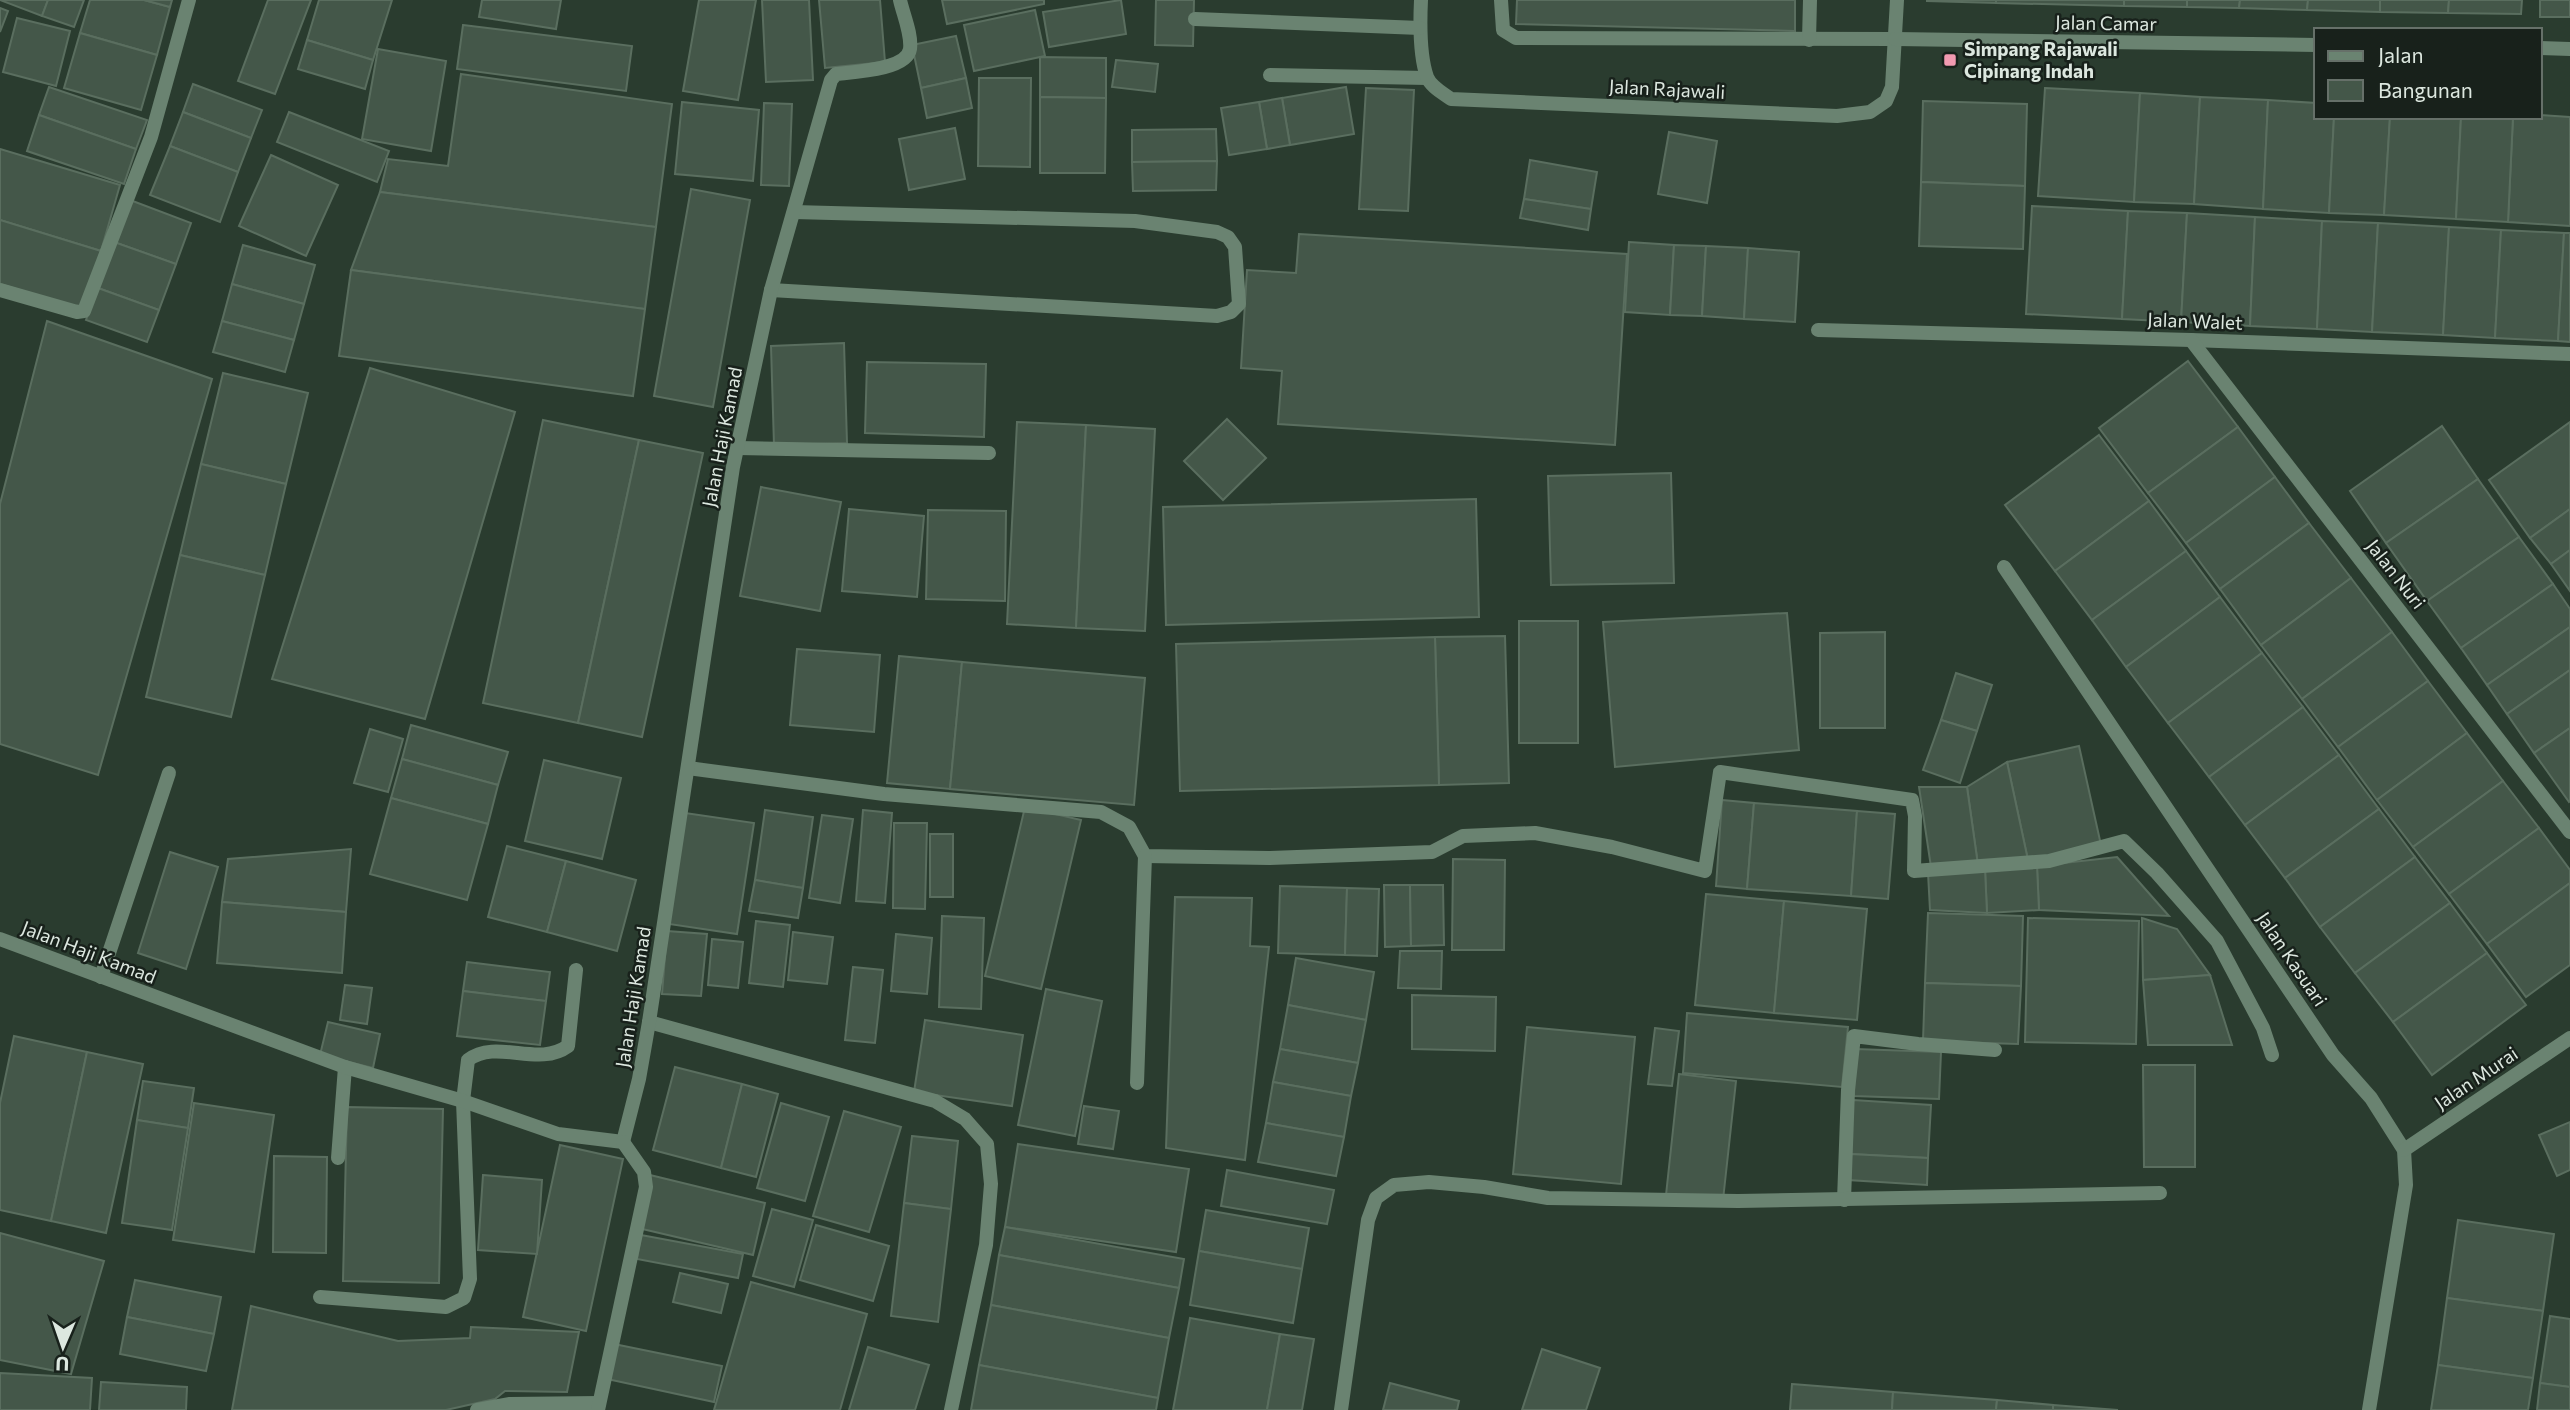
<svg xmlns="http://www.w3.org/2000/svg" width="2570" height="1410" viewBox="0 0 2570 1410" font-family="Commissioner,sans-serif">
  <rect width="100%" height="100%" fill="#2a3c2f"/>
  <!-- building -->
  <g fill="#445749" stroke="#5a6e5f" stroke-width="2">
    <polygon points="0,0 48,0 42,16"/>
    <polygon points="48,0 84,0 74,27 42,16"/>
    <polygon points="90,0 144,0 170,7 157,55 80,33"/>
    <polygon points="144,0 172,0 170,7"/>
    <polygon points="268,0 311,0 275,94 238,81"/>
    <polygon points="319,0 392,0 373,60 307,40"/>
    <polygon points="482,0 561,0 556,29 479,17"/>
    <polygon points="699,0 756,0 738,100 683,91"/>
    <polygon points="762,0 809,0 813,80 766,82"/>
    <polygon points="819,0 880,0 885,62 825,68"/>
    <polygon points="942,0 1044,0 1044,4 947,24"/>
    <polygon points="1121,0 1126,34 1049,47 1043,12"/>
    <polygon points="1156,0 1194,0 1193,46 1155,45"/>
    <polygon points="1517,0 1795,0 1795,31 1516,24"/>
    <polygon points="1927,0 1996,0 1996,3 1927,1"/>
    <polygon points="1996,0 2124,0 2124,6 1996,3"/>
    <polygon points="2124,0 2187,0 2187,7 2124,6"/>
    <polygon points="2187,0 2240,0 2239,8 2187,7"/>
    <polygon points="2240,0 2308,0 2307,10 2239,8"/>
    <polygon points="2308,0 2380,0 2380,12 2307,10"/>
    <polygon points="2380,0 2449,0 2448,13 2380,12"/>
    <polygon points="2449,0 2522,0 2521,14 2448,13"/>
    <rect x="2540" y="0" width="30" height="17"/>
    <polygon points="0,8 8,11 0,32"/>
    <polygon points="1035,10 1045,56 974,71 964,25"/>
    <polygon points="17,18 70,31 56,86 3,72"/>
    <polygon points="463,25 632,46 626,91 457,69"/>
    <polygon points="80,33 157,55 141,110 64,88"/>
    <polygon points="956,36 966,78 921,88 912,45"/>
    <polygon points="307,40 373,60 365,89 298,69"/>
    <polygon points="378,49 446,61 431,151 362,139"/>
    <polygon points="1040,57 1106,58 1106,98 1040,97"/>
    <polygon points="1116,60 1158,64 1155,92 1112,87"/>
    <polygon points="461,74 672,104 656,227 380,192 388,159 448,166"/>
    <polygon points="966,78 972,108 927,118 921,88"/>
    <polygon points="979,78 1031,78 1030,167 978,166"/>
    <polygon points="193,84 262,110 251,138 183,112"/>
    <polygon points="49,87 147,120 136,149 39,115"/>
    <polygon points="1346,87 1354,134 1290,145 1282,98"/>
    <polygon points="1366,88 1414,90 1408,211 1359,209"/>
    <polygon points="2045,88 2140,93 2134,202 2038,196"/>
    <polygon points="2140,93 2200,97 2194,204 2134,202"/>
    <polygon points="1040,97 1106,98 1105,173 1040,173"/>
    <polygon points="2200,97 2268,100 2263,209 2194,204"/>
    <polygon points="1282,98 1290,145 1267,149 1259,102"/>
    <polygon points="2268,100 2316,103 2316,117 2334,117 2329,213 2263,209"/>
    <polygon points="1923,101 2027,104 2025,186 1921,182"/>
    <polygon points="682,102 759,110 753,181 675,174"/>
    <polygon points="1259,102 1267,149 1229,155 1221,108"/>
    <polygon points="764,103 792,104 789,186 761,185"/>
    <polygon points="183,112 251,138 238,172 170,146"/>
    <polygon points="289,112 389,151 377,182 277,142"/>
    <polygon points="39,115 136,149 124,184 27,151"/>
    <polygon points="2540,115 2570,117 2570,226 2508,222 2513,117 2540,117"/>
    <polygon points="2334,117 2390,117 2384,215 2329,213"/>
    <polygon points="2390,117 2461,117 2456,219 2384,215"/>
    <polygon points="2461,117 2513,117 2508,222 2456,219"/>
    <polygon points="955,128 965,179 909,190 899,139"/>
    <polygon points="1216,129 1217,161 1132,162 1132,130"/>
    <polygon points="1669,132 1717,141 1707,203 1658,194"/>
    <polygon points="170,146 238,172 220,222 150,195"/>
    <polygon points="0,149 120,185 101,251 0,220"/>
    <polygon points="271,155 338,185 306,256 239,226"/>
    <polygon points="1530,160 1597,172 1591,209 1524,199"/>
    <polygon points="1217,161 1216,190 1133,191 1132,162"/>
    <polygon points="1921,182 2025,186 2023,249 1919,246"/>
    <polygon points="691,189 750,200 713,407 654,396"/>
    <polygon points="380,192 656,227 645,309 351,270"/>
    <polygon points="1524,199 1591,209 1588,230 1520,218"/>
    <polygon points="130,200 191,223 176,264 114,242"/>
    <polygon points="2032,206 2128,211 2122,319 2026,314"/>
    <polygon points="2128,211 2187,213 2181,322 2122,319"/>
    <polygon points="2187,213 2255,217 2250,326 2181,322"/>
    <polygon points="2255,217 2322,221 2317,329 2250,326"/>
    <polygon points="0,220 101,251 82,309 0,284"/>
    <polygon points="2322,221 2378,223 2372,332 2317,329"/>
    <polygon points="2378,223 2449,227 2443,335 2372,332"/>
    <polygon points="2449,227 2501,230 2495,338 2443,335"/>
    <polygon points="2501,230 2564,233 2558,341 2495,338"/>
    <polygon points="2564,233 2570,233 2570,342 2558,341"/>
    <polygon points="1299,234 1627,254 1615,445 1278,424 1282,371 1241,368 1247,270 1296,273"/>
    <polygon points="114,242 176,264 159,310 98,288"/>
    <polygon points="1629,242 1674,245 1670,315 1625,312"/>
    <polygon points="243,245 315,265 304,304 232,284"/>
    <polygon points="1674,245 1706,246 1702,316 1670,315"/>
    <polygon points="1706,246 1748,248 1744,319 1702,316"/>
    <polygon points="1748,248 1799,252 1795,322 1744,319"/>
    <polygon points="351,270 645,309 633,396 339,356"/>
    <polygon points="232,284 304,304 294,340 222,321"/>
    <polygon points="98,288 159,310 147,342 86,320"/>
    <polygon points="47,321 212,379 98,775 0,744 0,504"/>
    <polygon points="222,321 294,340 285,372 213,352"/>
    <polygon points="844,343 847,443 774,445 771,346"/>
    <polygon points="2188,361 2238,427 2148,493 2099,428"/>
    <polygon points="867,362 986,364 984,437 865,433"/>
    <polygon points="370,368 515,412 425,719 272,679"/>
    <polygon points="223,373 308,393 286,484 201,464"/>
    <polygon points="1227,419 1266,458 1223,500 1184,461"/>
    <polygon points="543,420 639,440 578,723 483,703"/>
    <polygon points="1017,422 1086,425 1076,628 1007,624"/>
    <polygon points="2570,422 2570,509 2530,538 2489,480"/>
    <polygon points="1086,425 1155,429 1145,631 1076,628"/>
    <polygon points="2442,426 2478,479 2386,543 2350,491"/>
    <polygon points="2238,427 2275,477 2186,543 2148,493"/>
    <polygon points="2099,435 2149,501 2055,571 2005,505"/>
    <polygon points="639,440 703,453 642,737 578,723"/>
    <polygon points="201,464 286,484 265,575 180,555"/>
    <polygon points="1671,473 1674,583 1551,585 1548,476"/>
    <polygon points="2275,477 2309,523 2220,589 2186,543"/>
    <polygon points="2478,479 2519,537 2427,601 2386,543"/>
    <polygon points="761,487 841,502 820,611 740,596"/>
    <polygon points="1476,499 1479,617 1166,625 1163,507"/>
    <polygon points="2149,501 2186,551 2092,620 2055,571"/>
    <polygon points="849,509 924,516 917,597 842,591"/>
    <polygon points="2570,509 2570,550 2551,564 2530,538"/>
    <polygon points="928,510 1006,511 1005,601 926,599"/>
    <polygon points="2309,523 2351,578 2261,645 2220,589"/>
    <polygon points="2519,537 2553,584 2461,648 2427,601"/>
    <polygon points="2570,550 2570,591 2551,564"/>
    <polygon points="2186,551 2220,597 2126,667 2092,620"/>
    <polygon points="180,555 265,575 231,717 146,697"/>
    <polygon points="2351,578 2392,632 2302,699 2261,645"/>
    <polygon points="2553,584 2570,609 2570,627 2487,685 2461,648"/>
    <polygon points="2220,597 2262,653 2168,723 2126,667"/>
    <polygon points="1787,613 1799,750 1615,767 1603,622"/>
    <rect x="1519" y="621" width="59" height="122"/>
    <polygon points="2570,627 2570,670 2507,714 2487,685"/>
    <polygon points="1885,632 1885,728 1820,728 1820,633"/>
    <polygon points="2392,632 2428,681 2338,747 2302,699"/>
    <polygon points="1505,636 1509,783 1439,785 1435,637"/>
    <polygon points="1435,637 1439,785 1180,791 1176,644"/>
    <polygon points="797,649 880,655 874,732 790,725"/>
    <polygon points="2262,653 2303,707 2209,777 2168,723"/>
    <polygon points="899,656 962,662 950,789 887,783"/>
    <polygon points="962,662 1145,678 1134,805 950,789"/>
    <polygon points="2570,670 2570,728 2534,753 2507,714"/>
    <polygon points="1956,673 1992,685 1977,731 1941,720"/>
    <polygon points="2428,681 2467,733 2377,800 2338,747"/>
    <polygon points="2303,707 2339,755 2245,825 2209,777"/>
    <polygon points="1941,720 1977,731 1960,783 1923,770"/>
    <polygon points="411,725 508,752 498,785 402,759"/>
    <polygon points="2570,728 2570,801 2569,802 2534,753"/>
    <polygon points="370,729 403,739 388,792 354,783"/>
    <polygon points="2467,733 2503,781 2413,847 2377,800"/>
    <polygon points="2079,746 2101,845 2028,860 2007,762"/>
    <polygon points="2339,755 2379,809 2285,878 2245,825"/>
    <polygon points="402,759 498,785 488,824 391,798"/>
    <polygon points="544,760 621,778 602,859 525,841"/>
    <polygon points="2007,762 2028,860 1978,865 1967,787"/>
    <polygon points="2503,781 2539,828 2449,894 2413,847"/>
    <polygon points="1919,787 1967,787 1978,865 1931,867"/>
    <polygon points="391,798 488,824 467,900 370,874"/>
    <polygon points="1722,800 1754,803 1747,889 1716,886"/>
    <polygon points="1754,803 1857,811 1851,896 1747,889"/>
    <polygon points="1025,807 1081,820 1041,989 985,976"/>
    <polygon points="2379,809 2415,857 2320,927 2285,878"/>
    <polygon points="765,810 813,817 803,888 755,880"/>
    <polygon points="863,810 892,813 885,903 856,901"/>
    <polygon points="1857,811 1895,814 1888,899 1851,896"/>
    <polygon points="685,813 754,823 737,934 669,924"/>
    <polygon points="822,815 853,819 840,903 809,898"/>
    <polygon points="894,823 927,823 925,909 893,908"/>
    <polygon points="2539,828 2570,870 2570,883 2487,944 2449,894"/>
    <rect x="930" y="834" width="23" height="63"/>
    <polygon points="507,846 566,861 547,932 488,917"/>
    <polygon points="351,849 346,912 222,902 228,859"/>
    <polygon points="170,852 218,867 186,969 138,953"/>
    <polygon points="2117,857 2169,916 2039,910 2037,866"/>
    <polygon points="2415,857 2450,903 2355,973 2320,927"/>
    <polygon points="1453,859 1505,860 1504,950 1452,950"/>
    <polygon points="566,861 636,880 617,951 547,932"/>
    <polygon points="2037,866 2039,910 1987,913 1985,869"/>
    <polygon points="1985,869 1987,913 1930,910 1928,873"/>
    <polygon points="755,880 803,888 798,918 749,911"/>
    <polygon points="2570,883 2570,965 2526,997 2487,944"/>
    <polygon points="1384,885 1410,885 1411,946 1385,947"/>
    <polygon points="1410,885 1443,885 1444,945 1411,946"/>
    <polygon points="1280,886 1347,888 1345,955 1278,953"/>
    <polygon points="1347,888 1379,889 1377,956 1345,955"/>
    <polygon points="1706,894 1784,901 1774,1013 1695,1005"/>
    <polygon points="1175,897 1252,898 1250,946 1269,947 1245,1160 1166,1148"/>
    <polygon points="1784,901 1867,909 1857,1020 1774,1013"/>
    <polygon points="222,902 346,912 342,973 217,963"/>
    <polygon points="2450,903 2487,953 2393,1022 2355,973"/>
    <polygon points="1928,913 2023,916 2021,986 1925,983"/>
    <polygon points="942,916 984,918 981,1009 939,1007"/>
    <polygon points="2028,918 2139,921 2136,1044 2025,1042"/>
    <polygon points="2142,918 2177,929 2210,975 2143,980"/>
    <polygon points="756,921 790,925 783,987 749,983"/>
    <polygon points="667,931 707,934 701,996 662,994"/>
    <polygon points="793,932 833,937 827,984 788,980"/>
    <polygon points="896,934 932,938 927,994 891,991"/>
    <polygon points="712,939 743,942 738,988 708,985"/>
    <polygon points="1400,951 1442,951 1441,989 1398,988"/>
    <polygon points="2487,953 2526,1005 2432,1075 2393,1022"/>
    <polygon points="1296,958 1374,972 1366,1020 1288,1005"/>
    <polygon points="467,962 550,972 546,1001 463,991"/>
    <polygon points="853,967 883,970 875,1043 845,1040"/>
    <polygon points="2210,975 2232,1045 2148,1045 2143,980"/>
    <polygon points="1925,983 2021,986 2018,1044 1923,1041"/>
    <polygon points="345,985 372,988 367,1024 340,1020"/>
    <polygon points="1046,989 1102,1001 1075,1136 1018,1125"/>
    <polygon points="463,991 546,1001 540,1045 457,1036"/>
    <polygon points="1412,995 1496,997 1495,1051 1412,1049"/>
    <polygon points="1288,1005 1366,1020 1358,1063 1280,1049"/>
    <polygon points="1687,1013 1848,1027 1842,1087 1683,1073"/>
    <polygon points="925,1020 1023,1035 1012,1106 914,1092"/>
    <polygon points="328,1022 380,1034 373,1068 320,1055"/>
    <polygon points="1527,1027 1635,1037 1621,1184 1513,1174"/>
    <polygon points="1655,1028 1679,1031 1672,1086 1648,1084"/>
    <polygon points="14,1036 87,1052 51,1221 0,1210 0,1103"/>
    <polygon points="1280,1049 1358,1063 1351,1096 1273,1082"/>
    <polygon points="1855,1049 1941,1052 1939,1099 1854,1096"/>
    <polygon points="87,1052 143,1064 106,1233 51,1221"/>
    <polygon points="2143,1065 2195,1065 2195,1167 2144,1167"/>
    <polygon points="675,1067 742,1084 721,1168 653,1150"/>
    <polygon points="1679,1074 1736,1081 1723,1200 1666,1195"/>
    <polygon points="143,1081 194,1088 188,1128 137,1120"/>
    <polygon points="1273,1082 1351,1096 1344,1137 1266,1123"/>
    <polygon points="742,1084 778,1094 756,1177 721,1168"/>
    <polygon points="1853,1100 1931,1105 1928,1158 1850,1154"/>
    <polygon points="194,1103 274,1115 254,1252 173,1240"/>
    <polygon points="781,1103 829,1117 805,1201 757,1188"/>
    <polygon points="1084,1106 1119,1111 1113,1149 1078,1144"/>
    <polygon points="347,1107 443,1109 439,1283 343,1281"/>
    <polygon points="844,1111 901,1127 869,1232 813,1216"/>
    <polygon points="137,1120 188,1128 172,1230 122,1223"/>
    <polygon points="2570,1122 2570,1170 2557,1176 2539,1135"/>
    <polygon points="1266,1123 1344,1137 1336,1176 1258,1162"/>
    <polygon points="912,1136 958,1141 951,1209 904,1203"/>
    <polygon points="1018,1144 1189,1169 1176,1252 1005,1227"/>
    <polygon points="560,1145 623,1159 586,1331 523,1317"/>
    <polygon points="1850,1154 1928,1158 1927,1185 1848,1180"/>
    <polygon points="274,1156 327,1157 326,1253 273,1252"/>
    <polygon points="1227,1170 1334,1190 1327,1224 1221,1206"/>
    <polygon points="483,1175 542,1180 537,1254 478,1250"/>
    <polygon points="650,1175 765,1203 753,1255 638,1228"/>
    <polygon points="904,1203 951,1209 938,1322 891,1316"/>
    <polygon points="772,1209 813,1220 794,1287 753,1276"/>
    <polygon points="1206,1210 1309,1228 1302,1269 1199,1251"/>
    <polygon points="2458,1220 2554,1234 2543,1311 2447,1298"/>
    <polygon points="816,1225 889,1246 873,1301 800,1280"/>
    <polygon points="1005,1227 1184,1259 1179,1288 999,1255"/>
    <polygon points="0,1233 104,1261 71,1374 0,1360"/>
    <polygon points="641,1235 743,1254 738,1278 637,1259"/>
    <polygon points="1199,1251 1302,1269 1293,1323 1190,1305"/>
    <polygon points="999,1255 1179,1288 1169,1338 991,1305"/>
    <polygon points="680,1273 728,1284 721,1313 673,1302"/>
    <polygon points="135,1280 221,1297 214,1334 127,1317"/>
    <polygon points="751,1282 867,1314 840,1410 714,1410"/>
    <polygon points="2447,1298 2543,1311 2533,1378 2438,1365"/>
    <polygon points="991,1305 1169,1338 1158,1398 979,1365"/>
    <polygon points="251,1306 398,1341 470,1338 471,1327 579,1332 567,1392 505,1391 495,1399 446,1410 232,1410"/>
    <polygon points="2550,1316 2570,1319 2570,1387 2540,1383"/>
    <polygon points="127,1317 214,1334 206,1371 120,1354"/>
    <polygon points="1190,1318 1280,1334 1267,1410 1173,1410"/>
    <polygon points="1280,1334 1314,1339 1302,1410 1267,1410"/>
    <polygon points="614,1344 722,1366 714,1402 607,1379"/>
    <polygon points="868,1347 929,1365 915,1410 849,1410"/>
    <polygon points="1542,1349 1600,1368 1586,1410 1522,1410"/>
    <polygon points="979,1365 1158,1398 1156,1410 971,1410"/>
    <polygon points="2438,1365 2533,1378 2528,1410 2431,1410"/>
    <polygon points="0,1373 92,1378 90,1410 0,1410"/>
    <polygon points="101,1382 187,1387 186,1410 99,1410"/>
    <polygon points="1390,1383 1459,1401 1457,1410 1383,1410"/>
    <polygon points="2540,1383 2570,1387 2570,1410 2537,1410"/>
    <polygon points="1792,1384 1893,1392 1892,1410 1790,1410"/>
    <polygon points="1893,1392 1997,1400 1996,1410 1892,1410"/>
    <polygon points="1997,1400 2053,1405 2053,1410 1996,1410"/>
    <polygon points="2053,1405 2118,1410 2053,1410"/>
  </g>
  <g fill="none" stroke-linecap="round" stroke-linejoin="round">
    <!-- service -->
    <g stroke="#6a8371" stroke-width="14">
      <polyline points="1501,0 1503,30 1516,38 1895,39"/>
      <polyline points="1809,40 1810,0"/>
      <polyline points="1270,75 1427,78"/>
      <polyline points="771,290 1217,316 1231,312 1239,304 1235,247 1228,237 1217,232 1135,221 794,212"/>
      <polyline points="688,768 884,794 1101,812 1129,827 1145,856 1269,858 1432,852 1463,836 1535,833 1612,847 1705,871 1720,772 1912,800 1915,816 1914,871 2049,861 2124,841 2157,873 2217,941 2263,1028 2272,1055"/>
      <polyline points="101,977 169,773"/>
      <polyline points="649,1022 935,1101 965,1119 987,1144 991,1184 986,1245 951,1410"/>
      <polyline points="1137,1083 1145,856"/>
      <polyline points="338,1158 345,1067"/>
      <polyline points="1844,1200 1848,1090 1854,1036 1918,1044 1995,1050"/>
      <path d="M320 1297 446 1307 464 1298 470 1279 463 1101 468 1060C497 1038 538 1068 568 1046L576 970"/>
    </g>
    <!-- minor -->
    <g stroke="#6a8371" stroke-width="14">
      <path d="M1421 0C1420 21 1420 57 1427 77 1431 87 1443 93 1451 99L1837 116 1870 112 1886 101 1892 87 1897 0"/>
      <polyline points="1195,19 1420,28"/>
      <polyline points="1895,39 2316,45"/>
      <polyline points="2540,48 2570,49"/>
      <polyline points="0,290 77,312 84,311 151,137 189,0"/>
      <polyline points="1818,330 2191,340 2570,354"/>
      <polyline points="2191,340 2570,832"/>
      <polyline points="738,448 989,453"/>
      <polyline points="2004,567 2333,1055 2371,1098 2404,1150 2406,1185 2369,1410"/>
      <path d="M0 939 345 1067 463 1101 558 1134 623 1142 639 1079 649 1022 733 467 771 290 831 80 836 74C853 72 907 70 910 49 912 34 903 14 900 0"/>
      <polyline points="2404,1150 2570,1038"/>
      <polyline points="477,1410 510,1404 599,1403"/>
      <polyline points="598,1410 646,1187 644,1172 623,1142"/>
      <polyline points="1341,1410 1368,1220 1376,1198 1394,1185 1429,1182 1484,1187 1548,1198 1738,1201 2160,1193"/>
    </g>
  </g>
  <!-- markers -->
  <rect fill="#f19ab0" stroke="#18211b" stroke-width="2.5" x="1943" y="53" width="14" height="14" rx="3.5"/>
  <g text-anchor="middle" stroke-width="5" stroke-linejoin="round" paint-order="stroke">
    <!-- street labels -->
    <g font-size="19" fill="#dce7df" stroke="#18211b">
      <text transform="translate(2106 23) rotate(1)" y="7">Jalan Camar</text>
      <text transform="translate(1667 89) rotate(3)" y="7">Jalan Rajawali</text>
      <text transform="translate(2195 321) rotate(2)" y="7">Jalan Walet</text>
      <text transform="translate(722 437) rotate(-79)" y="7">Jalan Haji Kamad</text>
      <text transform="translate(2396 574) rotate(52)" y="7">Jalan Nuri</text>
      <text transform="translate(89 952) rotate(21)" y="7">Jalan Haji Kamad</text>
      <text transform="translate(2292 959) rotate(56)" y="7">Jalan Kasuari</text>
      <text transform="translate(633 997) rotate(-81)" y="7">Jalan Haji Kamad</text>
      <text transform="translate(2476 1078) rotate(-34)" y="7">Jalan Murai</text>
    </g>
    <!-- poi labels -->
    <g font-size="19" font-weight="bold" fill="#dce7df" stroke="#18211b" text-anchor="start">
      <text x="1964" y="56">Simpang Rajawali<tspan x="1964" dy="22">Cipinang Indah</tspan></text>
    </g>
  </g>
  <!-- legend -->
  <rect x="2314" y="28" width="228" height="91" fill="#18211b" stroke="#667069" stroke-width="2"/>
  <rect x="2328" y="51" width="35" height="10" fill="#6a8371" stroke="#667069" stroke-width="2"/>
  <text x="2378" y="63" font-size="21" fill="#dce7df">Jalan</text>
  <rect x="2328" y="80" width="35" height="21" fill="#445749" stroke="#667069" stroke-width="2"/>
  <text x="2378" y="98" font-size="21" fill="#dce7df">Bangunan</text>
  <!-- north arrow -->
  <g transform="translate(63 1347) rotate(182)" stroke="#18211b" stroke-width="5" paint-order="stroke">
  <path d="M0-5L12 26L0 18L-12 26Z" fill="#dce7df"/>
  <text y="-10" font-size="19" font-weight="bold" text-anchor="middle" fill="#dce7df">U</text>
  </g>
</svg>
